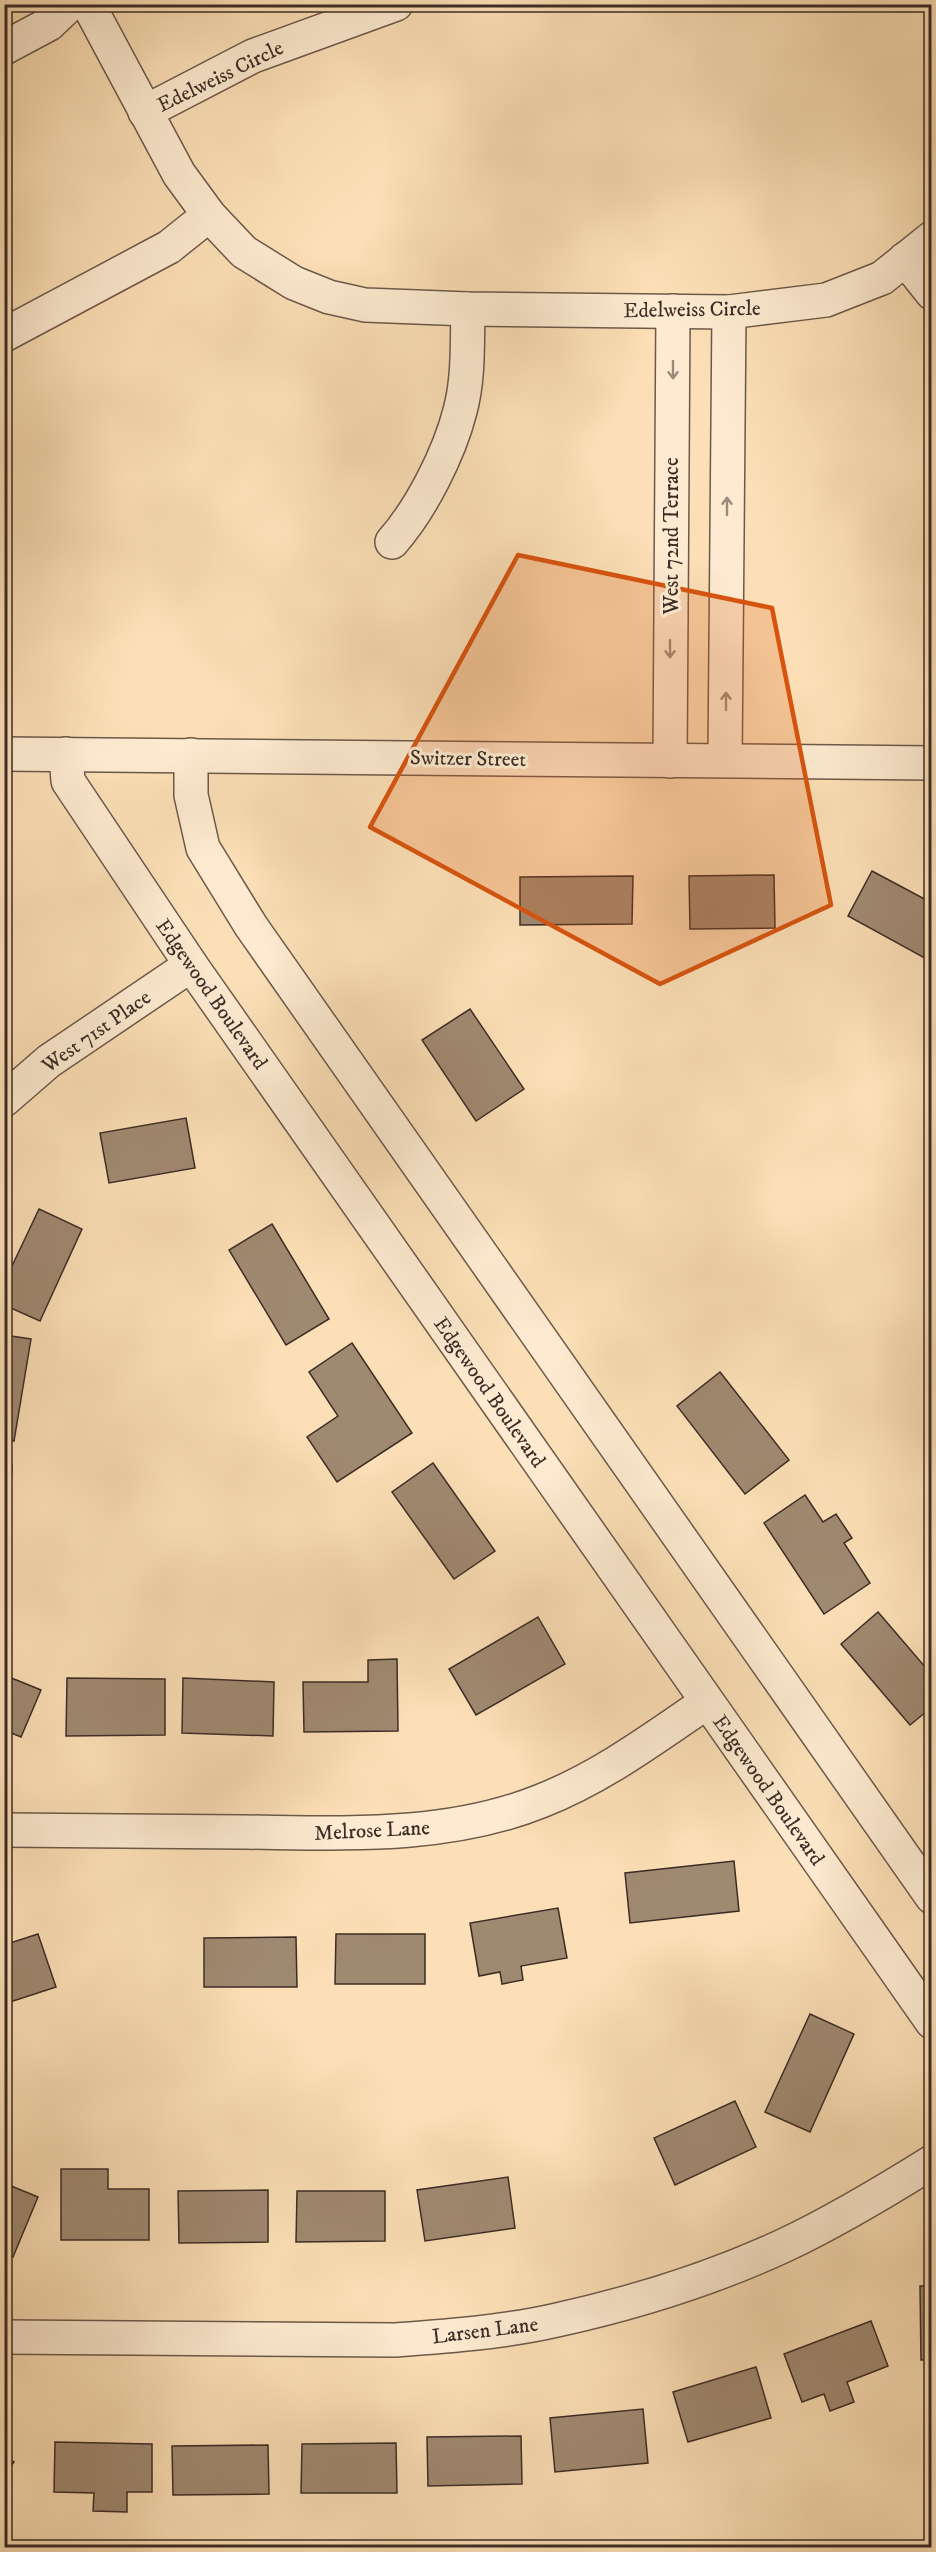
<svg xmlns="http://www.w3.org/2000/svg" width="936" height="2552" viewBox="0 0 936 2552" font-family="'IM FELL DW Pica',serif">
  <rect width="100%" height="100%" fill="#fcdfb6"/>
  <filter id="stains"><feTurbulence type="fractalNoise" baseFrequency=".00333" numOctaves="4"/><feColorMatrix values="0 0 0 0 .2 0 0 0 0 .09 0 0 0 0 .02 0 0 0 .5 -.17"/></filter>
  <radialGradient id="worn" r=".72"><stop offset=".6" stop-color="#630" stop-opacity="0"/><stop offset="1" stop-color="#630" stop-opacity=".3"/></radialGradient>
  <!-- building -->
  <g fill="#a08971" stroke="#3c2c26" stroke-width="1.5">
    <polygon points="872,871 932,903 932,962 848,916"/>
    <polygon points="774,875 775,928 690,929 689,876"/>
    <polygon points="633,876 632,924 520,925 520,877"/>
    <polygon points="470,1009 524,1089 476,1121 422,1040"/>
    <polygon points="186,1118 195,1168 109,1183 100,1133"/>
    <polygon points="39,1209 82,1229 40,1321 4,1305 4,1283"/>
    <polygon points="272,1224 329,1319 286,1345 229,1250"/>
    <polygon points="4,1335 31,1339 14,1441 4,1439"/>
    <polygon points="352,1343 412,1433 337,1482 307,1437 338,1416 309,1372"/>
    <polygon points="720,1372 789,1460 745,1494 677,1406"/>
    <polygon points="433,1463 495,1551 454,1579 392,1492"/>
    <polygon points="4,1464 12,1465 7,1570 4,1569"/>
    <polygon points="805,1495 823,1522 836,1514 852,1538 844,1543 870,1583 824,1614 764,1523"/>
    <polygon points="878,1612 932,1675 932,1707 910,1725 841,1644"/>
    <polygon points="538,1617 565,1664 476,1715 449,1669"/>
    <polygon points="397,1659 398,1731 304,1732 303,1682 368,1682 368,1660"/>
    <polygon points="4,1675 41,1690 21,1737 4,1730"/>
    <polygon points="67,1678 165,1679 165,1735 66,1736"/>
    <polygon points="183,1678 274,1682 273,1736 182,1733"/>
    <polygon points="734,1861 739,1911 630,1923 625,1873"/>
    <polygon points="558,1908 567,1958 521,1966 523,1980 502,1984 500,1972 479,1976 470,1923"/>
    <polygon points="38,1934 56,1987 4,2004 4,1945"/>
    <polygon points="336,1934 425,1934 425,1984 335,1984"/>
    <polygon points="296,1937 297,1987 204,1987 204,1938"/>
    <polygon points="810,2014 854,2034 810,2132 765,2112"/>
    <polygon points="735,2101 756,2147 675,2185 654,2138"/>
    <polygon points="61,2169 108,2169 108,2189 149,2189 149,2240 61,2240"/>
    <polygon points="508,2177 515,2228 425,2241 417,2190"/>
    <polygon points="4,2183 38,2197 13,2257 4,2253"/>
    <polygon points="268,2190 268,2242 179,2243 178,2191"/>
    <polygon points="297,2191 385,2191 385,2241 296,2242"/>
    <polygon points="920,2286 932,2286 932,2360 921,2360"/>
    <polygon points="871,2321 888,2366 847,2382 854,2402 830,2411 824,2394 802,2402 784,2354"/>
    <polygon points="756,2367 771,2418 688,2442 673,2392"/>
    <polygon points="643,2409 648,2463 555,2472 550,2418"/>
    <polygon points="521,2436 522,2484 428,2486 427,2437"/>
    <polygon points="55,2442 152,2444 152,2492 127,2492 127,2512 93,2511 94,2493 54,2492"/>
    <polygon points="396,2443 397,2493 301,2493 302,2444"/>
    <polygon points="268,2445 269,2494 173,2495 172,2446"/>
    <polygon points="4,2456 14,2462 4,2475"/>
  </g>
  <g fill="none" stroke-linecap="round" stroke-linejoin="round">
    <!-- minor casing -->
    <g stroke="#6c594a" stroke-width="36">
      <g id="minor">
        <polyline points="88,4 179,174 209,215 244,252 294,283 329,297 365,305 468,309 729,312 826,300 882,278 932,238"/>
        <polyline points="4,48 49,24 70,4"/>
        <polyline points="145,112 253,56 396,4"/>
        <polyline points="905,259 932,293"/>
        <polyline points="4,335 169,247 209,215"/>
        <path d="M392 542C421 509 449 454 460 411 469 378 467 342 468 309"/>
        <polyline points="4,754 932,763"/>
        <polyline points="66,754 68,781 191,965 932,2022"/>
        <polyline points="191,755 191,795 203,848 251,926 932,1897"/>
        <polyline points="725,759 729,312"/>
        <polyline points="670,761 673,311"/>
        <polyline points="4,1100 49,1061 191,965"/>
        <path d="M4 1830C85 1831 165 1831 245 1832 344 1833 447 1839 541 1801 602 1777 654 1738 707 1702"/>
        <path d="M4 2337 395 2340C449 2336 505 2332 557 2320 634 2303 714 2278 785 2245 836 2221 884 2192 932 2162"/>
      </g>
    </g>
    <!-- minor -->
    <use href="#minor" stroke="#fdead0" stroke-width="33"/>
  </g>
  <!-- one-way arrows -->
  <defs><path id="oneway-shaft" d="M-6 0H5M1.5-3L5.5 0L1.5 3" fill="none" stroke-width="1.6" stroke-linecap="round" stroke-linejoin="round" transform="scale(1.5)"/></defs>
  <g stroke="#9c8b7b">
    <use href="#oneway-shaft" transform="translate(673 370) rotate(90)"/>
    <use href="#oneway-shaft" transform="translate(727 506) rotate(-90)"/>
    <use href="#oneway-shaft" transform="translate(670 649) rotate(90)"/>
    <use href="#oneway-shaft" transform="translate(726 701) rotate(-90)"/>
  </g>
  <!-- marked area -->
  <path fill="#d7540f" fill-opacity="0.2" stroke="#d7540f" stroke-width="4.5" stroke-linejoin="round" d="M518 555 772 608 831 905 660 984 370 827Z"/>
  <g text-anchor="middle" stroke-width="6" stroke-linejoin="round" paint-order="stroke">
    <!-- street labels -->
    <g font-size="21" fill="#3c2c26" stroke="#fdead0">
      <text transform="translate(220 76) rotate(-26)" y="7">Edelweiss Circle</text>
      <text transform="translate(692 309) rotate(-1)" y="7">Edelweiss Circle</text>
      <text transform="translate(671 536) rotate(-90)" y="7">West 72nd Terrace</text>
      <text transform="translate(468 758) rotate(1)" y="7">Switzer Street</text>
      <text transform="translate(212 994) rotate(55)" y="7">Edgewood Boulevard</text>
      <text transform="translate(96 1031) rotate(-35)" y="7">West 71st Place</text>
      <text transform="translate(490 1392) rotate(55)" y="7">Edgewood Boulevard</text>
      <text transform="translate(769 1790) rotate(55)" y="7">Edgewood Boulevard</text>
      <text transform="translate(372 1830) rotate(-3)" y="7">Melrose Lane</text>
      <text transform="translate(485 2330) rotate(-7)" y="7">Larsen Lane</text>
    </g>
  </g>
  <!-- margin -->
  <rect width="936" height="2552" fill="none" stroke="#fcdfb6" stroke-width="24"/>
  <rect x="6" y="6" width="924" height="2540" fill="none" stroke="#3c2c26" stroke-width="3"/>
  <rect x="12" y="12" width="912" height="2528" fill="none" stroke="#3c2c26" stroke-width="1.5"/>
  <rect width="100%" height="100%" filter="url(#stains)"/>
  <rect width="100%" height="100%" fill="url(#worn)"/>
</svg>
